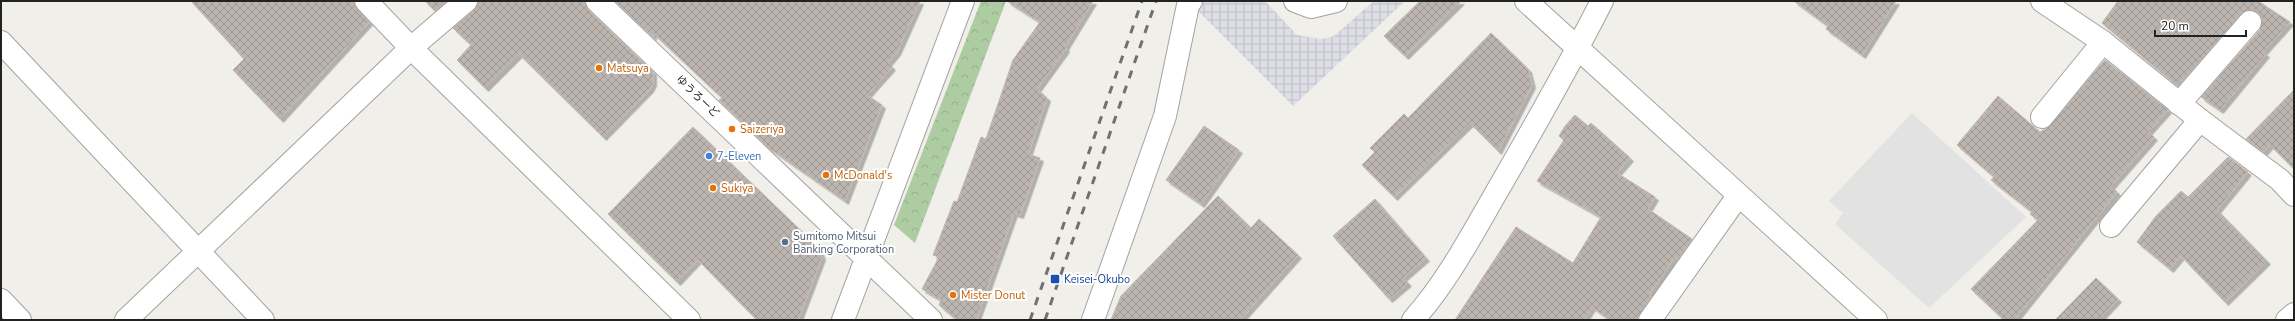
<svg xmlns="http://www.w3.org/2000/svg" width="2295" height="321" viewBox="0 0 2295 321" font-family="'Nunito Sans','Noto Sans JP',sans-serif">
  <defs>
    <pattern id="forest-crowns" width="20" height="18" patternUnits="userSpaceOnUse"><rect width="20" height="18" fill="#aecca2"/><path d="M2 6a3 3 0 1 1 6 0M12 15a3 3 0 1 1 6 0" fill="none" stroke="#95af8b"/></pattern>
    <pattern id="plaza-grid" width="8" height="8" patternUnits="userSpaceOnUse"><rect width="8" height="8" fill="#dedee7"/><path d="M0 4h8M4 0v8" fill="none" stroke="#bebec6"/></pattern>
    <pattern id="building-cross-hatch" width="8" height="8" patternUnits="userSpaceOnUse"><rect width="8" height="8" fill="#bbb4af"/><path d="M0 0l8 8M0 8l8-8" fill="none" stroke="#a09a96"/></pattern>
    <filter id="shadow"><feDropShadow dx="3.5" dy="3.5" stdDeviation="0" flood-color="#0004"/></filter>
  </defs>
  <rect width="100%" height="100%" fill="#f1efea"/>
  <!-- forest -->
  <polygon fill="url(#forest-crowns)" points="981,1 1006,1 915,243 894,225"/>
  <!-- parking -->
  <polygon fill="#e2e2e2" points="1912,113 2026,217 1929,308 1835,224 1843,213 1829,201"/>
  <!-- plaza -->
  <polygon fill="url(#plaza-grid)" points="1202,1 1265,1 1297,35 1322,39 1334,36 1374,1 1405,1 1293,106 1196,9"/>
  <!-- building -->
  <g fill="url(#building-cross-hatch)" stroke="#c2b6ad" filter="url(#shadow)">
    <polygon points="191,1 354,1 357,9 369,22 280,119 233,70 244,59"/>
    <polygon points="425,1 447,1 435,11"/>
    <polygon points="478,1 585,1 588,10 653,72 653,83 650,89 603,137 519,54 485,88 457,60 471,45 453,28 474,10"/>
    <polygon points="615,1 920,1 897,52 888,63 892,67 867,95 882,105 845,201 769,148 719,100 722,98 653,33 653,37"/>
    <polygon points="1007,1 1093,1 1065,47 1066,49 1037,89 1047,98 1028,154 1040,158 1020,215 1014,213 976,320 957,320 939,305 941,300 922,289 939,257 933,255 954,201 957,202 981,137 986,139 1013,60 1040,22"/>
    <polygon points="1420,1 1461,1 1405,56 1384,36"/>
    <polygon points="1794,1 1896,1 1862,55 1826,29 1828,26"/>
    <polygon points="2118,1 2258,1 2290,22 2263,52 2266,54 2220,110 2201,97 2260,30 2262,18 2258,13 2252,10 2241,14 2178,86 2102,23"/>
    <polygon points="1491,33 1528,69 1532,85 1498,151 1470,123 1394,197 1362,165 1375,152 1370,148 1404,114 1408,118"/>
    <polygon points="2105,60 2168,110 2148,132 2154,137 2111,186 2117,192 2014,320 2004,320 1971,289 2038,220 2030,214 2032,212 1991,180 1994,177 1957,145 1998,96 2040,132 2047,128"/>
    <polygon points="2294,90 2294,169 2270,145 2264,152 2246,139"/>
    <polygon points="1575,115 1588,126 1591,123 1630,158 1617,173 1655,197 1648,209 1692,239 1678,259 1675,257 1649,295 1651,296 1636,320 1610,320 1592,307 1584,320 1455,320 1516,227 1573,263 1601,217 1537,181 1564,140 1559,136 1565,126"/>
    <polygon points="1204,126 1239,150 1201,204 1166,180"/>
    <polygon points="693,127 819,248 822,257 798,320 757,320 698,260 677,282 608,214"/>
    <polygon points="2228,157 2248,172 2217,210 2267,261 2225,302 2181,256 2170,269 2137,242 2156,216 2181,191 2188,197"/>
    <polygon points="1218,196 1251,228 1259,219 1298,255 1240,320 1111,320 1121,296"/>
    <polygon points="1375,199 1426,258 1403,278 1408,283 1389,299 1333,236"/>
    <polygon points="2096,278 2118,299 2098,320 2055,320"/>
  </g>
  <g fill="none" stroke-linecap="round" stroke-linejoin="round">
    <!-- minor casing -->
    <g stroke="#a3a3a3" stroke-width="24">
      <g id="minor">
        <polyline points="366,1 411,48 689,320"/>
        <polyline points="597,1 931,320"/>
        <polyline points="1295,1 1311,7 1336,1"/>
        <polyline points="1526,1 1876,320"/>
        <polyline points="2042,1 2103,42 2200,120 2280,180 2294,195"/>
        <polyline points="1,42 263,320"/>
        <polyline points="2179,104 2250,22"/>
        <polyline points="2042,117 2103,42"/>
        <polyline points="2111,226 2200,120"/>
        <polyline points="1,300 20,320"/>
        <polyline points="126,320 411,48 466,1"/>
        <polyline points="843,320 963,1"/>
        <polyline points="1093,320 1165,116 1188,5 1191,1"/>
        <path d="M1413 320C1447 282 1471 236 1496 193 1533 129 1569 66 1602 1"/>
        <polyline points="1650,320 1738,196"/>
        <polyline points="2287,320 2294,314"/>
      </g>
    </g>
    <!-- minor -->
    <use href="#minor" stroke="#fff" stroke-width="22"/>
    <!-- rail -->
    <g stroke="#707070" stroke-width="3" stroke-dasharray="8 8" stroke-linecap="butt">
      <polyline points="1030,320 1142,1"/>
      <polyline points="1045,320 1156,1"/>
    </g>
  </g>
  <!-- markers -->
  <g fill="#e8710a" stroke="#fff" stroke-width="1.5">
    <circle cx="599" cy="68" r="4"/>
    <circle cx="732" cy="129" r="4"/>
    <circle cx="826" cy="175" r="4"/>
    <circle cx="713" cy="188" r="4"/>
    <circle cx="953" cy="295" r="4"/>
  </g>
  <circle fill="#3f7fe0" stroke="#fff" stroke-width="1.5" cx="709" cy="156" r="4"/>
  <circle fill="#5c6f8a" stroke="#fff" stroke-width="1.5" cx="785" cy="242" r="4"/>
  <rect fill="#1a4fb4" stroke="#fff" stroke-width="1.5" x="1050" y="274" width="10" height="10" rx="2"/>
  <g text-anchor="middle" stroke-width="4" stroke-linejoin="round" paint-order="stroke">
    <!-- food labels -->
    <g font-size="11" fill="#c56008" stroke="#fff" text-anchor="start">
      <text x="607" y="72">Matsuya</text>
      <text x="740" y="133">Saizeriya</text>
      <text x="834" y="179">McDonald's</text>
      <text x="721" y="192">Sukiya</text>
      <text x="961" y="299">Mister Donut</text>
    </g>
    <!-- street labels -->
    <g font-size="11" fill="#222" stroke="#fff">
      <text transform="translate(698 96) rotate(44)" y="4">ゆうろーど</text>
    </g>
    <!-- shop labels -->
    <g font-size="11" fill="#366cbe" stroke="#fff" text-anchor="start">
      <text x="717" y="160">7-Eleven</text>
    </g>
    <!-- service labels -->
    <g font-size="11" fill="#4e5e75" stroke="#fff" text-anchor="start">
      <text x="793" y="240">Sumitomo Mitsui<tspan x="793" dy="13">Banking Corporation</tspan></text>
    </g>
    <!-- transit labels -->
    <g font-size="11" fill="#164399" stroke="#fff" text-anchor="start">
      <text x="1064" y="283">Keisei-Okubo</text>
    </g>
  </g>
  <!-- border -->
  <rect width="2295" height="321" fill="none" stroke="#222222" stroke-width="4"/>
  <!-- scale -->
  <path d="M2155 30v6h91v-6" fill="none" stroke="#222222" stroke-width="2"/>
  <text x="2161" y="30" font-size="12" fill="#222222" stroke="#ffffff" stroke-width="3" paint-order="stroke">20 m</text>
</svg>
